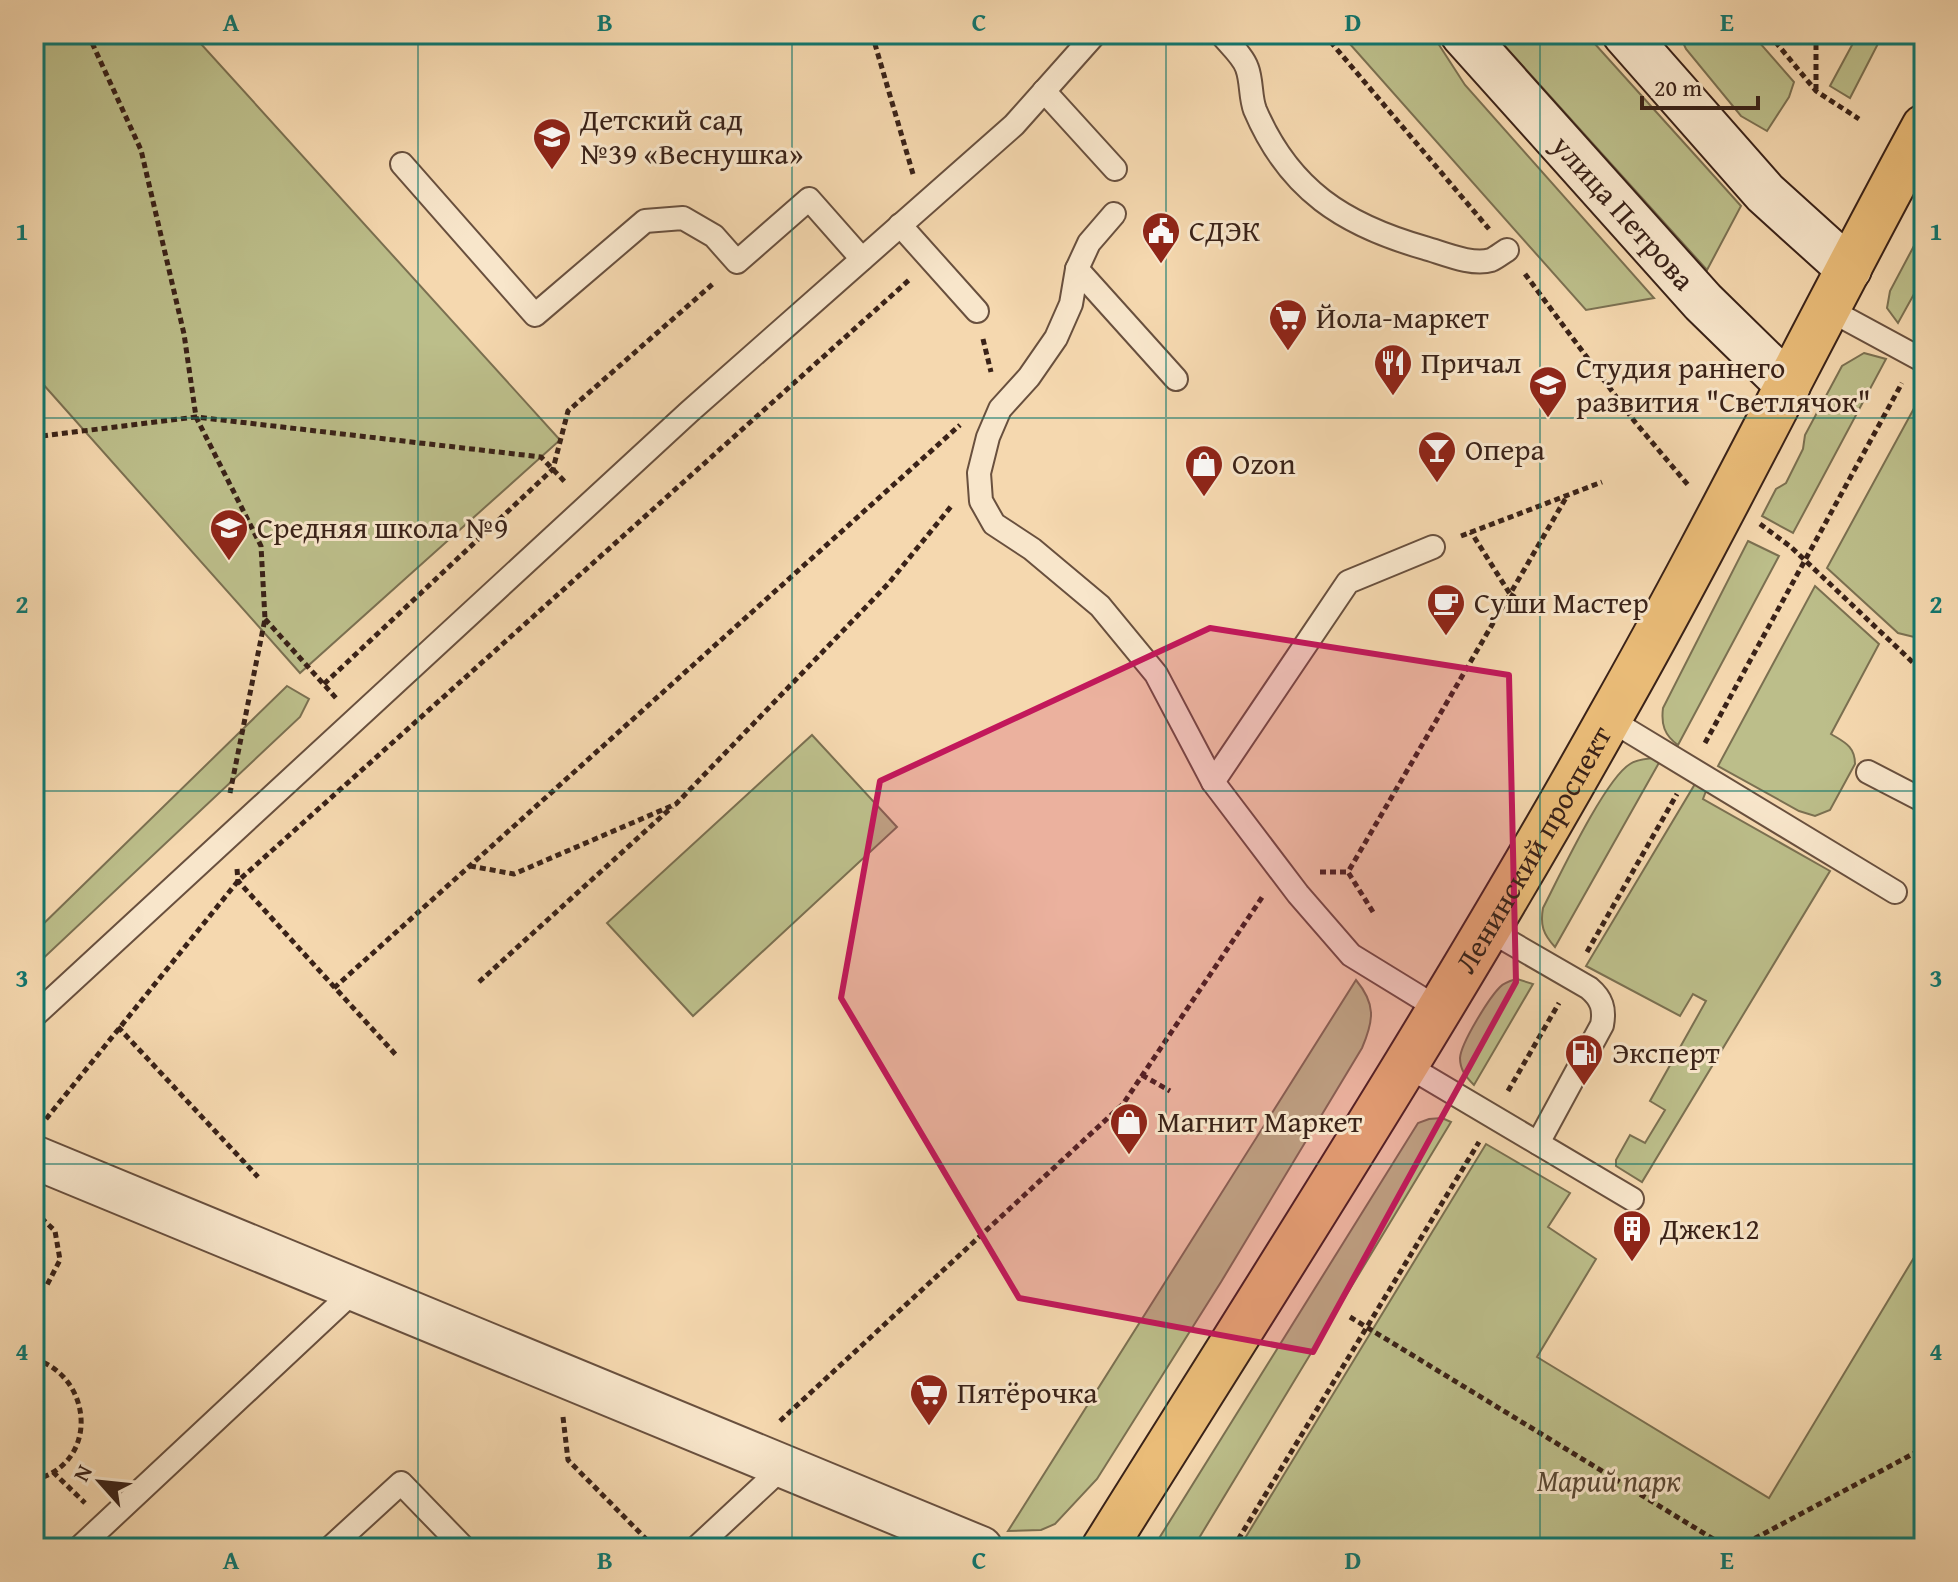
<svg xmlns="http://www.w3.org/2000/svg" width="1958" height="1582" viewBox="0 0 1958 1582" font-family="'Gentium Book Plus',serif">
  <rect width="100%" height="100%" fill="#f5d8af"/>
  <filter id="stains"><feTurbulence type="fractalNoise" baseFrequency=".0025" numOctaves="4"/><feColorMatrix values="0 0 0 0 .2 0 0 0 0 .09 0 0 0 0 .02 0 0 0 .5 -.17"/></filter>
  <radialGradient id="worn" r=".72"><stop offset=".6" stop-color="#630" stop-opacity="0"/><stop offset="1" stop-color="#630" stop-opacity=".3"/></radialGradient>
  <!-- green -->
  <g fill="#bcbe8a" stroke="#7b7051" stroke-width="2">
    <polygon points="34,34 192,34 560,440 300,673 34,374"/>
    <polygon points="1341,34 1432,34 1465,85 1654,298 1586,310"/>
    <polygon points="1494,34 1586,34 1741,206 1707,270"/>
    <polygon points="1679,34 1752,34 1794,82 1789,97 1767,131 1741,116 1686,49"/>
    <polygon points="1858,34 1883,34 1850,98 1830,86"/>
    <polygon points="1924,227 1924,276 1898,323 1887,308 1890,291"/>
    <polygon points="1864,353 1886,359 1793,533 1762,516 1776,489 1786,483 1803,449 1805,435 1842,366"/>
    <polygon points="1924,390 1924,635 1918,638 1898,633 1827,568"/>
    <path d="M1748 541 1779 556 1678 745C1664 735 1661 724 1663 708Z"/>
    <path d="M1815 586 1879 644 1831 734C1844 742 1855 746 1855 764L1830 810 1815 816 1799 811 1718 766Z"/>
    <polygon points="287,686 309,699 300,717 34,967 34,933"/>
    <polygon points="812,735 897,827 693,1016 607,923"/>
    <path d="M1653 758 1660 761 1555 947C1543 934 1540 925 1543 908 1559 877 1605 779 1630 764 1637 759 1645 759 1653 758Z"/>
    <polygon points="1695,784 1706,791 1703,799 1830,871 1642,1182 1616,1166 1616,1160 1630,1135 1645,1143 1665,1110 1650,1101 1706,1001 1693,994 1680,1016 1586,966"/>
    <path d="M1517 979 1533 984 1474 1085C1466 1077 1460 1070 1460 1058 1461 1043 1489 998 1500 987 1505 982 1510 981 1517 979Z"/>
    <path d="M1356 980C1376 1004 1374 1020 1362 1048L1221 1282 1097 1479 1055 1524 1041 1530 1008 1531Z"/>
    <polygon points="1442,1118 1451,1122 1193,1548 1153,1548 1418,1123 1429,1119"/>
    <polygon points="1486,1144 1570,1193 1548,1227 1596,1259 1537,1357 1769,1498 1924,1241 1924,1548 1239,1548"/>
  </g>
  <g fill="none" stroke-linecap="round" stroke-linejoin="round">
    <!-- service casing -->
    <g stroke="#69503e" stroke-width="26">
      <g id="service">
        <path d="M1221 34C1229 44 1243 56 1247 68 1252 81 1250 97 1255 110 1289 190 1344 225 1425 248 1443 253 1472 266 1491 260 1496 258 1502 253 1507 250"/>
        <polyline points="1044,91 1115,169"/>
        <polyline points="402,164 535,315 645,221 683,218 714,236 737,262 809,199 862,259"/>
        <polyline points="1114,214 1089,243 1077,269 1071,304 1056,338 1029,377 1000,409 988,437 979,473 981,501 994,524 1032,549 1100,606 1156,674 1213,782 1298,894 1351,955 1439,1009"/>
        <polyline points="900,225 977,311"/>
        <polyline points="1077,269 1176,379"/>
        <polyline points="1828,309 1924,361"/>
        <polyline points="1609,719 1895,892"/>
        <polyline points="1868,772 1924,801"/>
        <polyline points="1213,782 1348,582 1433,547"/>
        <path d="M1487 929 1589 988C1602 999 1605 1009 1602 1025L1538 1143"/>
        <polyline points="34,1016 689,412 1014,125 1095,34"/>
        <polyline points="1406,1065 1632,1199"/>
        <polyline points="79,1548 356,1289"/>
        <polyline points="330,1548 401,1483 464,1548"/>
        <polyline points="696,1548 782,1468"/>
      </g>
    </g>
    <!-- minor casing -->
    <g stroke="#69503e" stroke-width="46">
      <polyline id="minor" points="34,1157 981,1548"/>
    </g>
    <!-- secondary casing -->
    <g stroke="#3a2218" stroke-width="48">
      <g id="secondary">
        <path id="s1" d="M1463 34 1703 302 1788 385"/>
        <polyline points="1625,34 1765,193 1849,269"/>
      </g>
    </g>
    <!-- primary casing -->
    <g stroke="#3a2218" stroke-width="48">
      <g id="primary">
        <path id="s2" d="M1104 1548C1276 1273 1452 1000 1610 717 1720 523 1817 323 1924 127"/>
      </g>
    </g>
    <!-- path -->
    <g stroke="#3a2218" stroke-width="5" stroke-dasharray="6 4" stroke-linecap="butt">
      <polyline points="88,34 141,150 184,334 196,417 261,546 265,619 230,793"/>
      <polyline points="872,34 913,174"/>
      <polyline points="1324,34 1489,229"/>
      <polyline points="1769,34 1816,91 1859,119"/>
      <polyline points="1816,34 1816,89"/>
      <polyline points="1525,274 1635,422 1688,485"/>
      <polyline points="983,339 991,372"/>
      <polyline points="34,442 42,436 196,417 541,457 567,484"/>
      <polyline points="1760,524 1791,547 1923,672"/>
      <polyline points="1461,536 1602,482"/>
      <polyline points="1532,608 1510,594 1567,496"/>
      <polyline points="265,619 336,698"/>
      <polyline points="324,684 553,469 568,411 715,282"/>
      <polyline points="1705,743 1902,383"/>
      <polyline points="470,866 514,874 676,804 888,584 953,504"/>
      <polyline points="237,869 238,881 396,1055"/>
      <polyline points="1320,872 1348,872"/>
      <polyline points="1373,912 1348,872 1510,594 1471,532"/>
      <polyline points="1587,952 1677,794"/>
      <polyline points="479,982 672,807"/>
      <polyline points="334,988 960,425"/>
      <polyline points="118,1027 258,1177"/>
      <polyline points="1142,1075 1170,1091"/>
      <polyline points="1508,1091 1559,1003"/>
      <polyline points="46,1119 238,881 909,280"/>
      <polyline points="34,1211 55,1231 60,1260 47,1285 34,1292"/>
      <polyline points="1350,1317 1728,1548"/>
      <path d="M34 1359C85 1373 100 1445 52 1473 47 1476 40 1478 34 1480"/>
      <polyline points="563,1417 568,1460 655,1548"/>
      <polyline points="780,1421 1123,1104 1263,896"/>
      <polyline points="53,1472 85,1503"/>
      <polyline points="1233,1548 1479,1142"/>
      <polyline points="1737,1548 1924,1448"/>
    </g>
    <!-- service -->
    <use href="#service" stroke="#f8e6cb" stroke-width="22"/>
    <!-- minor -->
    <use href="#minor" stroke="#f8e6cb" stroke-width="42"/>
    <!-- secondary -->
    <use href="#secondary" stroke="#f8e6cb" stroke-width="44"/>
    <!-- primary -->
    <use href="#primary" stroke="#eabc78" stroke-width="44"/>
  </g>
  <!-- marked area -->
  <path fill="#c2185b" fill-opacity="0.2" stroke="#c2185b" stroke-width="6" stroke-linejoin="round" d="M1210 628 1509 675 1516 982 1313 1352 1019 1298 841 998 880 781Z"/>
  <!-- grid -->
  <path fill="none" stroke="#0f766e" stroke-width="2" stroke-opacity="0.55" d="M418 34V1548M792 34V1548M1166 34V1548M1540 34V1548M34 418H1924M34 791H1924M34 1164H1924"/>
  <!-- icons -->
  <defs>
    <g id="school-pin" transform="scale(2)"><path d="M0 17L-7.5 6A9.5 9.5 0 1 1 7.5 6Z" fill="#8f2418" stroke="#f8e6cb"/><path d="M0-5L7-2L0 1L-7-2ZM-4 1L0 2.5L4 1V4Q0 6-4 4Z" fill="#fff"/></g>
    <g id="civic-pin" transform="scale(2)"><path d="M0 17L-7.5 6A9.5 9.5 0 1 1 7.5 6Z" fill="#8f2418" stroke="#f8e6cb"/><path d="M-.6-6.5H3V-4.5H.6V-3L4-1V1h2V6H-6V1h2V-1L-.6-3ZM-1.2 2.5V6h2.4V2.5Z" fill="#fff"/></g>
    <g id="supermarket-pin" transform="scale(2)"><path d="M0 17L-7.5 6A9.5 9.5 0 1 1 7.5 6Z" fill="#8f2418" stroke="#f8e6cb"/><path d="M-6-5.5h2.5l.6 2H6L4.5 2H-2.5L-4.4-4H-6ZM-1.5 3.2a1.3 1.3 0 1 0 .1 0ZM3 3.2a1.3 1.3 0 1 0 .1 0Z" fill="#fff"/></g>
    <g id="restaurant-pin" transform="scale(2)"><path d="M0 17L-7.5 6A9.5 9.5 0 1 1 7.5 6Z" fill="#8f2418" stroke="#f8e6cb"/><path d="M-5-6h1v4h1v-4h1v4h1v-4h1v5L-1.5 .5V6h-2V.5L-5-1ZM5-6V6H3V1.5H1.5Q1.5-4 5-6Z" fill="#fff"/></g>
    <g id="bar-pin" transform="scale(2)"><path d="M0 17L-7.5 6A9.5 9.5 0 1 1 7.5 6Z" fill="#8f2418" stroke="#f8e6cb"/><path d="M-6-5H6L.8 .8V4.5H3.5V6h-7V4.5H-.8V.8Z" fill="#fff"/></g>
    <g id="shop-pin" transform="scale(2)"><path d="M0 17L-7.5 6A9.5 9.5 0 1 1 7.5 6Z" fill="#8f2418" stroke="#f8e6cb"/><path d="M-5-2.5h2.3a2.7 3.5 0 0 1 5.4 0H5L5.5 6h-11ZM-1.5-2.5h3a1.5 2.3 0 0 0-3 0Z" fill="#fff"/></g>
    <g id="cafe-pin" transform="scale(2)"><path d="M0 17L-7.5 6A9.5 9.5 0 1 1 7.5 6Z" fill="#8f2418" stroke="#f8e6cb"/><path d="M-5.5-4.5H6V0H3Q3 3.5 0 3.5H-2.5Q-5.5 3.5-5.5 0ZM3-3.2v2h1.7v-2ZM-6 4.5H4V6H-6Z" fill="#fff"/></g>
    <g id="fuel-pin" transform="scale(2)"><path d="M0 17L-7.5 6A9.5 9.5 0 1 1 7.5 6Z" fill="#8f2418" stroke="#f8e6cb"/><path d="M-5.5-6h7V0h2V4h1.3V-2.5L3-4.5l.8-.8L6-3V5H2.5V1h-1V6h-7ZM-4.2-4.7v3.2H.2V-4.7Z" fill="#fff"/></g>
    <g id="building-pin" transform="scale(2)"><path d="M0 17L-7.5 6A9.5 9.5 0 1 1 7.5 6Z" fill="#8f2418" stroke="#f8e6cb"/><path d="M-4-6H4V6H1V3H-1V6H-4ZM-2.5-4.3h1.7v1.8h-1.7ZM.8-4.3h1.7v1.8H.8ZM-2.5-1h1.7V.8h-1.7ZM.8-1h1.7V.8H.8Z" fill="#fff"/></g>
  </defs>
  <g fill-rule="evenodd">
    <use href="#school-pin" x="552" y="137"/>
    <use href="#civic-pin" x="1161" y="231"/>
    <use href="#supermarket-pin" x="1288" y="318"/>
    <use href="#restaurant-pin" x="1393" y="363"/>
    <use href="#school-pin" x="1548" y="385"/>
    <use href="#bar-pin" x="1437" y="450"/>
    <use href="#shop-pin" x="1204" y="464"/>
    <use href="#school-pin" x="229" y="528"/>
    <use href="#cafe-pin" x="1446" y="603"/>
    <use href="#fuel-pin" x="1584" y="1053"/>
    <use href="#shop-pin" x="1129" y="1122"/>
    <use href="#building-pin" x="1632" y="1229"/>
    <use href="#supermarket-pin" x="929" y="1393"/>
  </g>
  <g text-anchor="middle" stroke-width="6" stroke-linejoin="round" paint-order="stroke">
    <!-- poi labels -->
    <g font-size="30" fill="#3a2218" stroke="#f8e6cb" text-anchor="start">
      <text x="580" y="130">Детский сад<tspan x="580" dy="34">№39 «Веснушка»</tspan></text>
      <text x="1189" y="241">СДЭК</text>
      <text x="1316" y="328">Йола-маркет</text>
      <text x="1421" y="373">Причал</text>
      <text x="1576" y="378">Студия раннего<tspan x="1576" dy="34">развития "Светлячок"</tspan></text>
      <text x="1465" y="460">Опера</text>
      <text x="1232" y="474">Ozon</text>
      <text x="257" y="538">Средняя школа №9</text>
      <text x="1474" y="613">Суши Мастер</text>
      <text x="1612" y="1063">Эксперт</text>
      <text x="1157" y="1132">Магнит Маркет</text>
      <text x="1660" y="1239">Джек12</text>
      <text x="957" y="1403">Пятёрочка</text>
    </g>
    <!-- street labels -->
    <g font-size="30" fill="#3a2218" stroke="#f8e6cb">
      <text dy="10" stroke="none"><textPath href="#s1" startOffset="240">улица Петрова</textPath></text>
      <text dy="10" stroke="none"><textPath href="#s2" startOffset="820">Ленинский проспект</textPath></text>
    </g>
    <!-- park labels -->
    <g font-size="30" font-style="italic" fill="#5a4934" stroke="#f8e6cb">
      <text x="1609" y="1491">Марий парк</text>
    </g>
  </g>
  <!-- margin -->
  <rect width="1958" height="1582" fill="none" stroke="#f5d8af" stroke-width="88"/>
  <!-- north arrow -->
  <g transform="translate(100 1482) rotate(297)" stroke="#f8e6cb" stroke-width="6" paint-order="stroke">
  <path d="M0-6L14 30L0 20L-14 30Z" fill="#3a2218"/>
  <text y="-12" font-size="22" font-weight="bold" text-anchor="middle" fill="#3a2218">N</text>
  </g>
  <!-- scale -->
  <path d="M1642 96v12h116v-12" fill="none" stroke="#3a2218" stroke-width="4"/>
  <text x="1654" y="96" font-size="24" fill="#3a2218" stroke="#f8e6cb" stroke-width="6" paint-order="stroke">20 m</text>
  <rect x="44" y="44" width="1870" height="1494" fill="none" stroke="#0f766e" stroke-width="3"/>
  <g font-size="26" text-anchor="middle" font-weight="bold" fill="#0f766e">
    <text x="231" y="31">A</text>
    <text x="605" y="31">B</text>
    <text x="979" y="31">C</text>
    <text x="1353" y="31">D</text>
    <text x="1727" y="31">E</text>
    <text x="22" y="240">1</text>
    <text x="1936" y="240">1</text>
    <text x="22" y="613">2</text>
    <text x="1936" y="613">2</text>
    <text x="22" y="987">3</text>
    <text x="1936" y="987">3</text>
    <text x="22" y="1360">4</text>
    <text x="1936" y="1360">4</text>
    <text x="231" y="1569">A</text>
    <text x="605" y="1569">B</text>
    <text x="979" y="1569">C</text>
    <text x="1353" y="1569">D</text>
    <text x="1727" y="1569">E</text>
  </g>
  <rect width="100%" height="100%" filter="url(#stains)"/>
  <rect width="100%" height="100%" fill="url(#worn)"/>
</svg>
